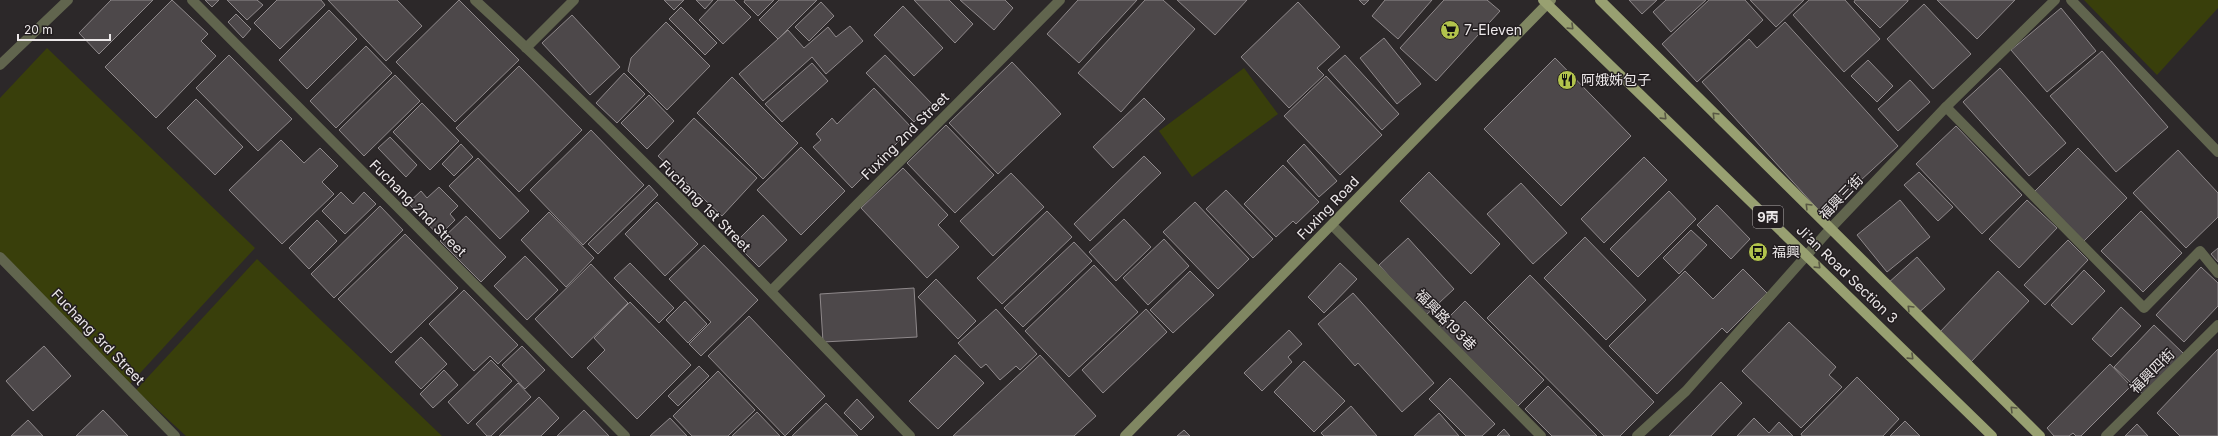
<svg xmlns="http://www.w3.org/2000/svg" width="2218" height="436" viewBox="0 0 2218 436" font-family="Inter,'Noto Sans TC',sans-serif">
  <rect width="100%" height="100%" fill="#2c2829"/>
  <!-- green -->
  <g fill="#393f0b">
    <polygon points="2084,0 2218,0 2218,8 2157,75"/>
    <polygon points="47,48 255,248 130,384 0,262 0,98"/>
    <polygon points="1244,68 1278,114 1192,177 1159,131"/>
    <polygon points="257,259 442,436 186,436 136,390"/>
  </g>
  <!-- building -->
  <g fill="#4d484a" stroke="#8f898b">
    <polygon points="111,0 153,0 99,54 79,33"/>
    <polygon points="172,0 208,34 201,41 216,56 156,118 105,67"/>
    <polygon points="205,0 219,0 212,7"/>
    <polygon points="227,0 257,0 263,5 247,20"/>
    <polygon points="277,0 321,0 325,5 280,49 254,23"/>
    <polygon points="328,0 397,0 422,26 386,61"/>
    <polygon points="459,0 519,60 455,122 396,62"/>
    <polygon points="664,0 684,0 674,10"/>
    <polygon points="696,0 713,0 705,9"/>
    <polygon points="718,0 734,0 751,17 723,44 699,20"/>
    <polygon points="745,0 774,0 758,16 744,2"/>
    <polygon points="779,0 817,0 778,39 759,20"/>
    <polygon points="914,0 949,0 973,24 955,43"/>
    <polygon points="960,0 1005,0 1013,8 994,30"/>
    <polygon points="1078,0 1137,0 1079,63 1047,34"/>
    <polygon points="1145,0 1163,0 1195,29 1121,112 1078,73"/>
    <polygon points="1177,0 1247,0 1215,35"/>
    <polygon points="1359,0 1369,0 1364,5"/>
    <polygon points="1385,0 1432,0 1398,39 1372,16"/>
    <polygon points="1444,0 1487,0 1500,11 1436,81 1400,48"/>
    <polygon points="1629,0 1657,0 1642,14"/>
    <polygon points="1666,0 1706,0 1671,32 1653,12"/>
    <polygon points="1709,0 1745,0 1763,20 1697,82 1662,44"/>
    <polygon points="1750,0 1804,0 1776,27"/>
    <polygon points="1809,0 1845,0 1880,39 1844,72 1793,15"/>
    <polygon points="1855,0 1908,0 1908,1 1880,28 1854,2"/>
    <polygon points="1937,0 2015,0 1977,39"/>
    <polygon points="821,2 834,16 809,41 795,27"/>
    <polygon points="1298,2 1340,47 1317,68 1324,75 1289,108 1241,57"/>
    <polygon points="1924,4 1971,54 1933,89 1887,39"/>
    <polygon points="903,6 943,48 914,76 874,35"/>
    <polygon points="681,7 717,43 705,55 669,19"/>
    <polygon points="2061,8 2096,51 2047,92 2011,50"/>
    <polygon points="329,10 357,39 307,89 279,60"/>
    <polygon points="236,14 251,29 243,38 228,22"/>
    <polygon points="572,15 620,67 590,95 542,43"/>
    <polygon points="666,22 710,66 667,110 628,71 631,58"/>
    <polygon points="1785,22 1898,146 1823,215 1702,82 1749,39 1757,48"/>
    <polygon points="850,26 863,41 826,74 812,57 763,101 739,74 788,30 804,48 828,27 836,37"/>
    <polygon points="1384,38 1421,84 1397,104 1360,58"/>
    <polygon points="366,46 392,73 336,128 310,101"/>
    <polygon points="2102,51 2168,127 2116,172 2050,96"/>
    <polygon points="229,55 292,119 258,151 196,88"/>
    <polygon points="885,55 932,104 914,122 866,73"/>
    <polygon points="1345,55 1399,114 1382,130 1328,70"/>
    <polygon points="1555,58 1631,136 1561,206 1484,129"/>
    <polygon points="1868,60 1893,86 1877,102 1851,76"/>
    <polygon points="1012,62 1061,114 998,174 949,123"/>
    <polygon points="812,63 828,81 782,122 765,104"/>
    <polygon points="519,66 582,130 519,192 456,128"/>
    <polygon points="2000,68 2066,143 2029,176 1963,102"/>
    <polygon points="624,73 645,94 617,123 596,103"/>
    <polygon points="395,75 420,101 364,156 339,130"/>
    <polygon points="1326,76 1382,135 1340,175 1284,116"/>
    <polygon points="732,77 798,143 763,179 697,113"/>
    <polygon points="1910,80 1930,102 1898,131 1878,109"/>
    <polygon points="874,88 912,128 852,188 813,147 821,140 816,134 832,118 837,124"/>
    <polygon points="649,95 674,121 647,149 621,123"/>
    <polygon points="1144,98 1165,119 1113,168 1093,147"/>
    <polygon points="196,99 243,147 215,175 167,128"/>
    <polygon points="422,103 459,141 430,170 393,132"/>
    <polygon points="694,118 757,178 722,216 658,156"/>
    <polygon points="946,125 994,175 955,213 907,163"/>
    <polygon points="1956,126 2022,195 1982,234 1916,164"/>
    <polygon points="591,130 644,185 583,245 530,190"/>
    <polygon points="390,137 417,165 406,177 378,148"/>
    <polygon points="281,140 304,163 320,148 338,166 322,182 334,194 282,244 229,190"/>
    <polygon points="461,144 473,157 454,176 442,164"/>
    <polygon points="1304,144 1337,181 1319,197 1287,161"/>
    <polygon points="801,147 845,191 801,235 757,190"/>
    <polygon points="2078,148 2127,198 2083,242 2034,192"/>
    <polygon points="2178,150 2218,193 2218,217 2186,248 2133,193"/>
    <polygon points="1144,156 1161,173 1090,241 1074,224"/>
    <polygon points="1644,157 1667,180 1604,243 1581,219"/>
    <polygon points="478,158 529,211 500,239 449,186"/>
    <polygon points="1283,165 1319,202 1296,224 1293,221 1276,237 1244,204"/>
    <polygon points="903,168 948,215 938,225 959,247 927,278 861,208"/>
    <polygon points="1429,172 1500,244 1471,274 1400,201"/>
    <polygon points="1919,172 1953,207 1938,221 1904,185"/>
    <polygon points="1011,173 1044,207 993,256 960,221"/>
    <polygon points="1521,183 1567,233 1533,264 1487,214"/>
    <polygon points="649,185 658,195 598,254 588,244"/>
    <polygon points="439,187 458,206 450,214 455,220 439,236 408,203 421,191 427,198"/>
    <polygon points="1226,190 1273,239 1253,258 1206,209"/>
    <polygon points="1669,191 1696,219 1638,277 1610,249"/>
    <polygon points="341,192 353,204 364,192 376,204 345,234 322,211"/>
    <polygon points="1900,200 1930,237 1887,272 1857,235"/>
    <polygon points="2027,200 2057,228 2019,268 1989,239"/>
    <polygon points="657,202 698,244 665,276 625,234"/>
    <polygon points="1195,202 1249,259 1218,289 1163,232"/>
    <polygon points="1717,205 1750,239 1731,259 1697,225"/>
    <polygon points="380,206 403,230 334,298 311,274"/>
    <polygon points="1047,211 1072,237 1002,304 977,278"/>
    <polygon points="2141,211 2182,253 2143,292 2101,251"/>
    <polygon points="549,212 594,258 566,287 521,240"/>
    <polygon points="763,215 787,240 759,267 735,243"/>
    <polygon points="466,216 506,257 481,282 440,241"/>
    <polygon points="1124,219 1151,247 1116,281 1089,252"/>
    <polygon points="317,220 337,241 309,269 289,248"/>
    <polygon points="1691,230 1707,245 1679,274 1663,258"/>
    <polygon points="405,234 458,288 391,353 338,299"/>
    <polygon points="1585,237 1646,300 1606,340 1544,278"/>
    <polygon points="1408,238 1454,289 1425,316 1379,265"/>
    <polygon points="1164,239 1189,266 1148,305 1123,278"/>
    <polygon points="2068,240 2088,260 2045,305 2024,285"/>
    <polygon points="1074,242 1092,261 1023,327 1004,308"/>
    <polygon points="704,245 758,300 701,356 689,344 711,322 669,279"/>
    <polygon points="2218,248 2218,262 2211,254"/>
    <polygon points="525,256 558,290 527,320 494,286"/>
    <polygon points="1917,257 1945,289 1915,316 1887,284"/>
    <polygon points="630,263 674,308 659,323 614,278"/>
    <polygon points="1340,263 1357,279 1324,313 1308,297"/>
    <polygon points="591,264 628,303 572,358 535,319"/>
    <polygon points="1094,265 1138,312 1069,377 1025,331"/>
    <polygon points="2201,267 2218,283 2218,306 2184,342 2156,315"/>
    <polygon points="1743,269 1767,293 1727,333 1722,328 1657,394 1609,346 1685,271 1713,299"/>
    <polygon points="2084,270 2105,291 2072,325 2051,305"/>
    <polygon points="1190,271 1214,295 1173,333 1150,310"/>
    <polygon points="1998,271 2029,301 1970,363 1939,333"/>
    <polygon points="1530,275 1654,402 1620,436 1604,436 1487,318"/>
    <polygon points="936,279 976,321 958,339 918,297"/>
    <polygon points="914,288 917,337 823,342 820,294"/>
    <polygon points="464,290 518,345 498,364 490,356 474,371 429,324"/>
    <polygon points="1353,293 1434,383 1402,412 1358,363 1355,366 1318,324"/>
    <polygon points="685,301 707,324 688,343 666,320"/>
    <polygon points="1465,301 1544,380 1518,406 1439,327"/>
    <polygon points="630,302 691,365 637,419 587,368 605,350 594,338"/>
    <polygon points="2121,307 2141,326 2111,357 2092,339"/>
    <polygon points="996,309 1037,354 1020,370 1016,366 1000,380 986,364 981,368 958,343"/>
    <polygon points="1146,309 1167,332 1103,393 1082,370"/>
    <polygon points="749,316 825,396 785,436 708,356"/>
    <polygon points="1789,322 1836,367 1829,375 1842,387 1801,428 1742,371"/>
    <polygon points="2154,325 2185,355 2146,397 2114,367"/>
    <polygon points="1289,330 1302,344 1288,357 1292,362 1262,391 1244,373"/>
    <polygon points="421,337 447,364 421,389 395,362"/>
    <polygon points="44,346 71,376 33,411 6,381"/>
    <polygon points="522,346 545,370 525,389 502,365"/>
    <polygon points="2218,349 2218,436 2180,436 2157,413"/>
    <polygon points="955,355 984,383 938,429 909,401"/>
    <polygon points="1040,355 1096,416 1074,436 953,436"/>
    <polygon points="491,360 512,381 468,424 448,402"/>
    <polygon points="1304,361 1345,401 1314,432 1274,392"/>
    <polygon points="2110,364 2131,386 2081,436 2076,436 2073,433 2069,436 2054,436 2047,428"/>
    <polygon points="699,366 709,376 678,406 668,396"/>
    <polygon points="444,370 458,385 433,408 420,394"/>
    <polygon points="718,371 755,410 728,436 692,436 673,416"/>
    <polygon points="1857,377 1899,419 1883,436 1802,436 1801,434"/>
    <polygon points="1450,378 1495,424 1482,436 1466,436 1429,399"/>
    <polygon points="1721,382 1742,403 1711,436 1669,436"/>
    <polygon points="518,383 531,397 491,436 487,436 476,424"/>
    <polygon points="1548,386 1597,436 1552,436 1525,409"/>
    <polygon points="539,397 559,418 541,436 499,436"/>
    <polygon points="857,399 874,417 861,430 844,413"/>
    <polygon points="826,403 858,436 792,436"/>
    <polygon points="1351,406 1377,436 1324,436 1321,433"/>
    <polygon points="103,410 128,436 76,436"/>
    <polygon points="584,410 609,436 557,436"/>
    <polygon points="757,412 780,436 732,436"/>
    <polygon points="1439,413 1459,436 1414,436"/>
    <polygon points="670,418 687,436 650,436"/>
    <polygon points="1754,418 1769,433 1779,422 1793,436 1737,436"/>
    <polygon points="28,420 43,436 11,436"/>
    <polygon points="1905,421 1920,436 1890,436"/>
    <polygon points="2137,424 2148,436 2125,436"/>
    <polygon points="1504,429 1510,436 1497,436"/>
    <polygon points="1184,430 1190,436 1177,436"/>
  </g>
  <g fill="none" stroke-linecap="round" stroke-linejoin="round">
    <!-- lane -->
    <polyline stroke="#61654e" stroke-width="10" points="0,257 175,436"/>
    <!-- street -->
    <g stroke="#61654e" stroke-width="10">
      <polyline points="192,0 625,436"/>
      <path d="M475 0C626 139 768 288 910 436"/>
      <polyline points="2071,0 2218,152"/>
      <polyline points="526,48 574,0"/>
      <polyline points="0,65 68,0"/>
      <polyline points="1946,107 2144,308 2200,251 2218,273"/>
      <polyline points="1332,225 1541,436"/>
      <polyline points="771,291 1060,0"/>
      <polyline points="1637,436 1686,391 1830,229 1946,107 2055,0"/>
      <polyline points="2106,436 2218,325"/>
    </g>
    <!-- secondary -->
    <polyline stroke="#808762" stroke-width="10" points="1125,436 1551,0"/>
    <!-- primary -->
    <g stroke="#98a071" stroke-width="10">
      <polyline points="1543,0 1992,436"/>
      <polyline points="1600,0 2040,436"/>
    </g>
  </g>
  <!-- one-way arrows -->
  <defs><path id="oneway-chevron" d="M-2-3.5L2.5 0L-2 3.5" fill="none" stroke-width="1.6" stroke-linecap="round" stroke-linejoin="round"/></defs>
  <g stroke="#585844">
    <use href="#oneway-chevron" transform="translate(1571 27) rotate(44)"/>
    <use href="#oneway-chevron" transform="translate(1715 115) rotate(-135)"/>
    <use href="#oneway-chevron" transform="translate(1664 117) rotate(44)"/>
    <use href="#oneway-chevron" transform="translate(1808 206) rotate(-135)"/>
    <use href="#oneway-chevron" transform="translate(1818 266) rotate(44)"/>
    <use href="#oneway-chevron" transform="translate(1910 308) rotate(-135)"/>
    <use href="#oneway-chevron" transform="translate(1911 357) rotate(44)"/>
    <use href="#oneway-chevron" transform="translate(2013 409) rotate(-135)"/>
  </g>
  <!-- icons -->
  <defs>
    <g id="supermarket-disc" transform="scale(1)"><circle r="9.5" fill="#b2c34c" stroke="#231e20"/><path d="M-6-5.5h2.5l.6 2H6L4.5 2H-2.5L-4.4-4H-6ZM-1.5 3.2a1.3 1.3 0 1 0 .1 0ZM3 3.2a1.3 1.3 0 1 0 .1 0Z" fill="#111"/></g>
    <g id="restaurant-disc" transform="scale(1)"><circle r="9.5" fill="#b2c34c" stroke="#231e20"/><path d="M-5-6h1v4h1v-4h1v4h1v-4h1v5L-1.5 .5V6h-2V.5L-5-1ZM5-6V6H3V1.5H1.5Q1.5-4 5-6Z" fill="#111"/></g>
    <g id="bus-disc" transform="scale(1)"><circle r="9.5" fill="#b2c34c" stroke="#231e20"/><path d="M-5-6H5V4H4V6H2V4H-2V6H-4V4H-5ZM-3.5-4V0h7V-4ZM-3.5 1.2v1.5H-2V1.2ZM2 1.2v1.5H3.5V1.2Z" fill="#111"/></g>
  </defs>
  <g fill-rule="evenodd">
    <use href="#supermarket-disc" x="1450" y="30"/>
    <use href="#restaurant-disc" x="1567" y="80"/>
    <use href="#bus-disc" x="1758" y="252"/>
  </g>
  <g text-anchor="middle" stroke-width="3" stroke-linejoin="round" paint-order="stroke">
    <!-- shield labels -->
    <rect fill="#231e20" stroke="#b0abad" stroke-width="1" x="1753" y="206" width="30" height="22" rx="3"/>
    <g font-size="13" font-weight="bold" fill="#ece8e9">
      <text x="1768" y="222">9丙</text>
    </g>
    <!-- poi labels -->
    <g font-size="14" fill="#ece8e9" stroke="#231e20" text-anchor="start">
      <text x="1464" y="35">7-Eleven</text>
      <text x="1581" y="85">阿娥姊包子</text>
      <text x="1772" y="257">福興</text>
    </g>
    <!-- street labels -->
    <g font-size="14" fill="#ece8e9" stroke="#231e20">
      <text transform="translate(905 136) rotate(-45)" y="5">Fuxing 2nd Street</text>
      <text transform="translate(1841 197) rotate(-46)" y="5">福興三街</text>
      <text transform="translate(705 206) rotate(45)" y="5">Fuchang 1st Street</text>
      <text transform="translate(418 208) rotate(45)" y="5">Fuchang 2nd Street</text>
      <text transform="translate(1328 208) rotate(-46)" y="5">Fuxing Road</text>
      <text transform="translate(1847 274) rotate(44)" y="5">Ji’an Road Section 3</text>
      <text transform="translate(1446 320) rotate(45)" y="5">福興路193巷</text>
      <text transform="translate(98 337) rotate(46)" y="5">Fuchang 3rd Street</text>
      <text transform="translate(2152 371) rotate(-45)" y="5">福興四街</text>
    </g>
  </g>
  <!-- scale -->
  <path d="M18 34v6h92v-6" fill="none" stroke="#ece8e9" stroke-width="2"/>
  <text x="24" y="34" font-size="12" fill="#ece8e9" stroke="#231e20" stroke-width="3" paint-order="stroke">20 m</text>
</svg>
